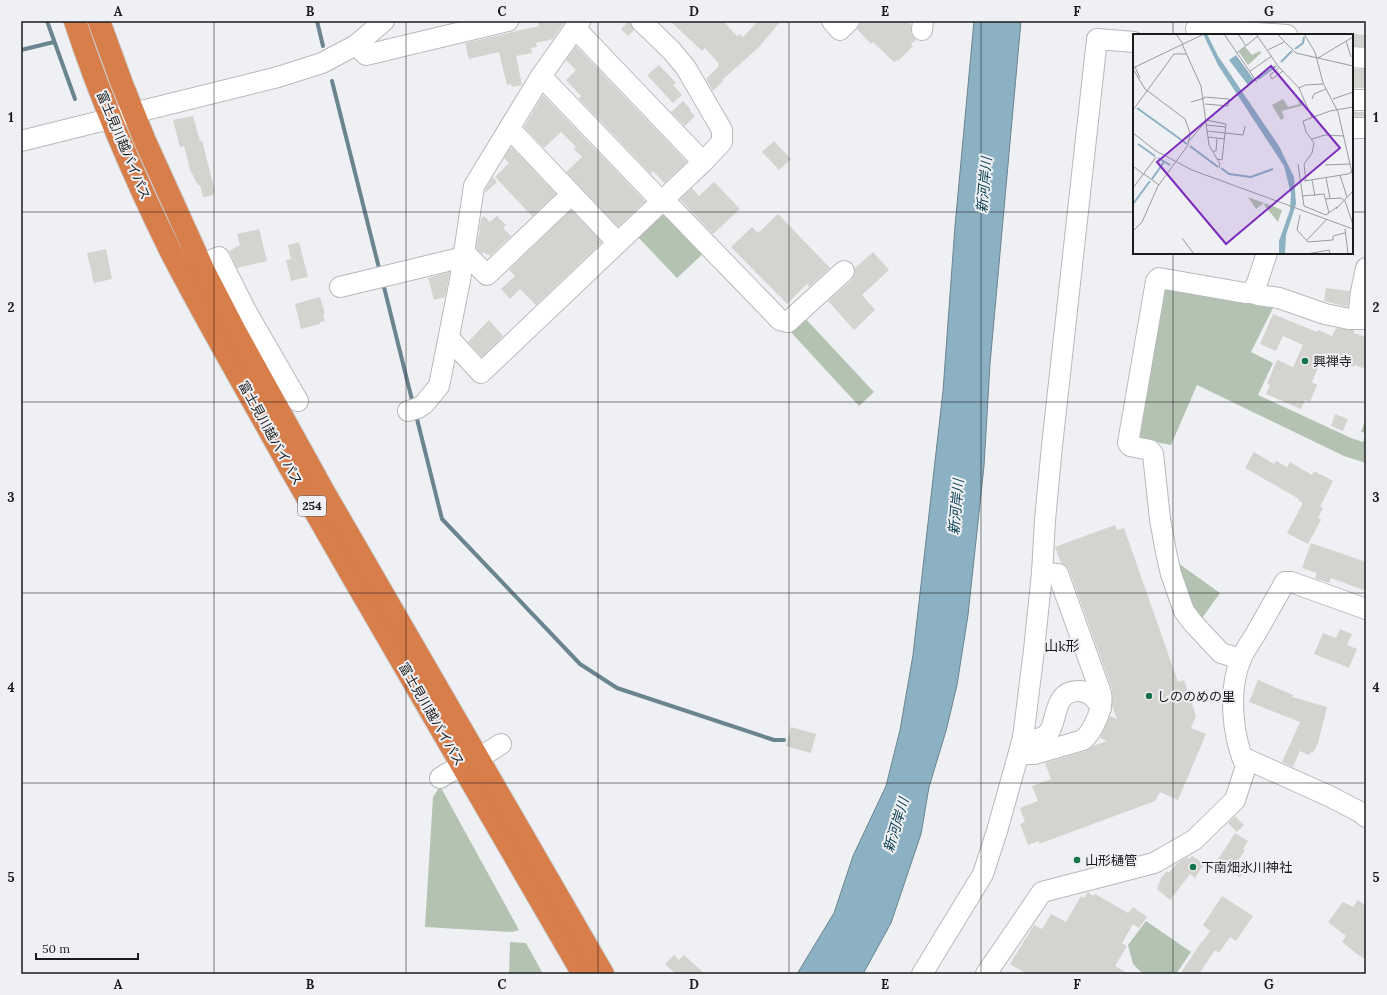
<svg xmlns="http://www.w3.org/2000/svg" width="1387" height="995" viewBox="0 0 1387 995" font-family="Lora,'Noto Sans JP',serif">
  <rect width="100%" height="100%" fill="#eff0f3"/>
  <!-- green -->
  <g fill="#b4c2b1">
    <polygon points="664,206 706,251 677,278 635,234"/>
    <polygon points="1161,283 1276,302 1251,352 1273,363 1258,395 1351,438 1363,442 1366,433 1361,432 1366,418 1366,463 1344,456 1197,385 1171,445 1135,438"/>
    <polygon points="802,315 874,392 859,406 788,329"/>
    <polygon points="1178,563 1220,593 1200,621 1191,611"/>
    <polygon points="440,786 519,930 512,932 425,927 433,797"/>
    <polygon points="1146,921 1191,952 1176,974 1143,974 1133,964 1128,945"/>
    <polygon points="510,942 526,943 543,974 509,974"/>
  </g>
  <!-- water -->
  <polygon fill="#8cb1c2" stroke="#6a8490" points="974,21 1021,21 990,364 984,466 968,615 957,685 946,731 929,787 921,834 891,923 863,974 797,974 834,913 853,856 886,786 900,730 913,655 943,391 955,226"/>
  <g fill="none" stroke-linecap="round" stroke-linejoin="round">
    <!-- stream -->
    <g stroke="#6a8490" stroke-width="4">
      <polyline points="47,21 75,99"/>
      <polyline points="317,21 323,46"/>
      <polyline points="21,50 54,42"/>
      <polyline points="332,81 380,272"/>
      <polyline points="383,283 413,404"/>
      <polyline points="416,415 442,519 580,664 617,688 774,740 784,740"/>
    </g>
  </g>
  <!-- building -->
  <g fill="#d5d3d0">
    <polygon points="538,21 562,21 564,23 553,39 536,43 537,47 531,48 532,53 516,56 522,85 512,87 511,84 507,85 499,52 469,59 465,43 539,26"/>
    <polygon points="629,21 634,30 628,36 621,29"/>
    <polygon points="670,21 723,21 737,36 740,34 743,37 758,21 781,21 758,48 722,80 723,81 713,91 706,79 719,66 718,65 719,64 705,48 702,51"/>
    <polygon points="862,21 906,21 911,25 911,34 916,40 911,44 913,46 898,61 897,60 894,62 873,42 871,44 857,29"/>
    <polygon points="1352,34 1366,35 1366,46 1352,46"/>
    <polygon points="576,46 687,162 664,183 653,171 651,174 609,130 579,99 581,96 566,80 576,70 566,60"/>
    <polygon points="659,65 676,83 673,85 682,95 673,103 647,75"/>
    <polygon points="1352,69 1366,69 1365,88 1352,88"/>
    <polygon points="543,95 645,201 618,227 566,172 582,157 574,149 576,147 561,132 544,148 524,127"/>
    <polygon points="683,101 691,110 690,111 695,116 685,126 671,112"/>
    <polygon points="1352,112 1366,112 1366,116 1352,117"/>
    <polygon points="193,116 200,141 202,140 215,192 213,193 213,195 203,197 200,185 198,185 190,170 184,146 180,147 173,120"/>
    <polygon points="774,141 791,159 779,170 762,152"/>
    <polygon points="511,147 556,194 532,216 495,177 509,163 504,158"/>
    <polygon points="493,177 497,182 485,193 485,190"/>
    <polygon points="714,182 740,209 713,234 680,199 692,188 699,196"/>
    <polygon points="571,210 602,242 536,305 520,289 510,299 501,289 515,276 509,270"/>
    <polygon points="778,214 830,268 809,287 807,284 787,304 731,247 752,227 758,233"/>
    <polygon points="484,216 490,222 497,216 506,225 503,228 511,236 490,256 488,254 487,255 484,252 482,254 476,248 479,233 480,231 479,230 481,219"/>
    <polygon points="259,229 267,261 237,268 229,251 240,245 237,234"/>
    <polygon points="299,242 308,277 291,281 286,260 291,259 288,245"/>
    <polygon points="106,249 112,279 94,283 87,253"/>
    <polygon points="873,252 889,270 862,295 875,310 854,330 828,301 852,280 855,274 855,268"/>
    <polygon points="450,272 445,297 434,300 428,278"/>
    <polygon points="1326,288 1350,291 1348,307 1324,301"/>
    <polygon points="320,297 325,314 323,314 325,321 320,322 320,324 301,329 295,304"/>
    <polygon points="1273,314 1317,332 1318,330 1332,336 1336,328 1354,330 1354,333 1366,337 1366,369 1354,365 1354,367 1341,363 1339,368 1321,360 1312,382 1317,385 1310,402 1305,400 1301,409 1266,394 1270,385 1267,384 1277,360 1293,367 1303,345 1283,336 1276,351 1260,344"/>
    <polygon points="489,320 503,336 482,357 468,342"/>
    <polygon points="1335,414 1348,419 1343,431 1331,426"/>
    <polygon points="1254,452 1274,464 1276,461 1287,467 1290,462 1312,475 1314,471 1333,481 1320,507 1323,508 1318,518 1321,520 1308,544 1287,533 1303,503 1298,500 1299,499 1245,468"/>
    <polygon points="1115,525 1117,530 1124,528 1178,682 1184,680 1196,716 1191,728 1206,734 1178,800 1160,792 1155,801 1039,844 1039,841 1028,845 1020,824 1025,822 1020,808 1038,801 1032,786 1051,779 1045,763 1086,751 1093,746 1107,741 1100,738 1110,716 1117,719 1112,706 1112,689 1069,570 1065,565 1061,563 1055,547"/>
    <polygon points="1311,543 1366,562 1366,591 1331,578 1329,583 1315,578 1317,573 1302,568"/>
    <polygon points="1340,629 1352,634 1347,645 1357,649 1349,668 1314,654 1323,633 1336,638"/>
    <polygon points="1258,680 1293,695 1292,697 1327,707 1318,743 1313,753 1311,752 1309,755 1300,751 1293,767 1282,762 1300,722 1249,702"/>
    <polygon points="791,727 816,734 811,753 786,746"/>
    <polygon points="1235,816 1244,825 1237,832 1228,823"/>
    <polygon points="1235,833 1248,841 1243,849 1245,850 1238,861 1247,866 1240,877 1217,861"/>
    <polygon points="1192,856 1204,864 1195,878 1190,874 1170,900 1157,889 1159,886 1158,885 1161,880 1160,879 1167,871 1169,873 1176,864 1187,857 1189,859"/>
    <polygon points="1088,892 1093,896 1095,894 1128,913 1133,907 1147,917 1139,928 1133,924 1122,943 1127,946 1115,966 1129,974 1027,974 1010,964 1034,925 1042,929 1051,914 1066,922 1081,896 1084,898"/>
    <polygon points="1222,896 1253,916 1236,941 1230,937 1219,953 1215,950 1199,974 1180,974 1202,941 1203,941 1210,931 1203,925"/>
    <polygon points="1358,900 1366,906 1366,960 1357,954 1342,942 1346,936 1328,922 1343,902 1353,907"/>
    <polygon points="674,955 679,960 684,955 705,974 676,974 665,964"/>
  </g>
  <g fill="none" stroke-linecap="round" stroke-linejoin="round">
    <!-- minor casing -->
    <g stroke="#b8b9bc" stroke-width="22">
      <g id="minor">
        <polyline points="832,21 840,30 849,21"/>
        <polyline points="575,28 703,162"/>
        <polyline points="1196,29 1287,35"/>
        <polyline points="922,30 923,21"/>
        <polyline points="356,45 366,55 508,21"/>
        <polyline points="1352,57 1366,58"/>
        <polyline points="541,76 661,201"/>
        <polyline points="1352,100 1366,100"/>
        <polyline points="509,128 618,243"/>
        <polyline points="1355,128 1366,128"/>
        <polyline points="21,141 278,77 322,63 356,45 384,21"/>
        <polyline points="663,199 780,320 788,322 844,271"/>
        <polyline points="464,252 487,275 572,194"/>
        <polyline points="201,264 219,257 246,311 298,401"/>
        <polyline points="340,287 464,257"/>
        <polyline points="1251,293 1258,295 1279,298 1325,314 1349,319 1366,319"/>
        <polyline points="1358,319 1361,292 1366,268"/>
        <polyline points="449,338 481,373 703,162 722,142 722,130 686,68 672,51 641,21"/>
        <polyline points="408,411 418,408 424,404 439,386 460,280 474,186 541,76 580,21"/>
        <polyline points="1241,659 1221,653 1193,623 1184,611 1171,574 1166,552 1160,519 1153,454 1150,450 1130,446 1128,443 1156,281 1159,278 1245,293 1251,293 1257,283 1267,253"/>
        <path d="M1023 738C1031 741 1043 740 1049 732 1058 719 1053 690 1080 691 1091 692 1097 700 1101 708"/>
        <path d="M1019 754H1035L1083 740C1094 730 1104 707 1101 693L1058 574 1042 573"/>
        <polyline points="1242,757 1329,796 1360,812 1366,817"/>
        <polyline points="440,778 446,774 479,758 501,744"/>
        <polyline points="922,974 983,874 997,831 1023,738 1034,650 1042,573 1045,520 1052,446 1097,39 1134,42"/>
        <path d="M986 974 1042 892 1154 863 1194 840 1235 800 1246 766C1232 737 1228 689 1241 659 1244 651 1250 643 1255 635 1265 617 1275 600 1285 582H1291L1366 609"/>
      </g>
    </g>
    <!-- highway casing -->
    <g stroke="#cdcdcd" stroke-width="24">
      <g id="highway">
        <path d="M75 21C101 100 134 177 171 252 208 324 250 395 289 466 386 636 485 805 583 974"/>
        <polyline points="99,21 122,84 145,141 204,271 235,331 324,492 603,974"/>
      </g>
    </g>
    <!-- minor -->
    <use href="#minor" stroke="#fff" stroke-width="20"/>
    <!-- highway -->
    <use href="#highway" stroke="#d77e4b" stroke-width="22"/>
  </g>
  <!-- grid -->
  <path fill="none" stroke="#1a1b1c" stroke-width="1" stroke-opacity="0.55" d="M214 21V974M406 21V974M598 21V974M789 21V974M981 21V974M1173 21V35M21 212H1134M1352 212H1366M1173 253V974M21 402H1366M21 593H1366M21 783H1366"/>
  <!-- markers -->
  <g fill="#147349" stroke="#eff0f3" stroke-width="1.5">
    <circle cx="1305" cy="361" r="4"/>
    <circle cx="1149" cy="696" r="4"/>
    <circle cx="1077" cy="860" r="4"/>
    <circle cx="1193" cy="867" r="4"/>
  </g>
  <g text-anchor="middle" stroke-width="4" stroke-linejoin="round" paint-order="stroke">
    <!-- shield labels -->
    <rect fill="#eff0f3" stroke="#5a5b5c" stroke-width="1" x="298" y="496" width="28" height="20" rx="3"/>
    <g font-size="12" font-weight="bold" fill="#1a1b1c">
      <text x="312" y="510">254</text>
    </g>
    <!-- street labels -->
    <g font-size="13" fill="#1a1b1c" stroke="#eff0f3">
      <text transform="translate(124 145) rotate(67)" y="5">富士見川越バイパス</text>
      <text transform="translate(271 433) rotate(61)" y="5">富士見川越バイパス</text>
      <text transform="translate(432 714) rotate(60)" y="5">富士見川越バイパス</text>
    </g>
    <!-- poi labels -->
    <g font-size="13" fill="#1a1b1c" stroke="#eff0f3" text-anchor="start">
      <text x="1313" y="366">興禅寺</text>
      <text x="1157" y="701">しののめの里</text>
      <text x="1085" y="865">山形樋管</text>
      <text x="1201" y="872">下南畑氷川神社</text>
    </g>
    <!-- water labels -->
    <g font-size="14" font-style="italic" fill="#053b4e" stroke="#eff0f3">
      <text transform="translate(984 185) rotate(-85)" y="5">新河岸川</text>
      <text transform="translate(956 507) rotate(-85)" y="5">新河岸川</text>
      <text transform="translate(896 825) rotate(-73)" y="5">新河岸川</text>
    </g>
    <!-- neighbourhood labels -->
    <g font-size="14" fill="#1a1b1c" stroke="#eff0f3">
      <text x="1062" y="651">山k形</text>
    </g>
  </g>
  <!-- overview -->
  <g transform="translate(1133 34)">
    <rect width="220" height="220" fill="#eff0f3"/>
    <path d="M112 13 119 21 127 17 128 19 115 31 106 18ZM150 65 155 73 167 70 165 68 170 66 171 71 149 77 151 84 148 86 139 71ZM115 163 131 169 123 175ZM132 169 149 176 145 188 131 171Z" fill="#b4c2b1"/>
    <path d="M70 0H74L85 22 146 112 161 143 163 170 153 201 152 220H146V207L157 176 158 160 151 132 85 31ZM103 21 121 46 115 51 96 26Z" fill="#8cb1c2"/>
    <path fill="none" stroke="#8cb1c2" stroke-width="2" d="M162 15 170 9 171 3M148 28 159 17M125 45 143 32M4 74 54 110M5 110 22 122M57 112 85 133M25 124 37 131M88 134 96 140 118 143 140 135M19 145 31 128M0 170 17 147"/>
    <path fill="none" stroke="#9a9b9d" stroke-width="1" d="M43 0 50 10M91 0 124 48M105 0 113 12M123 0 145 32 166 54 179 84M144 0 163 19 220 32M171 0 182 18 190 49 205 78 220 143M213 7 218 23M49 10 68 52 76 111 87 130 86 134M135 16 151 8M104 19 125 2M185 24 220 3M2 33 7 44M147 33 137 41 139 45 150 37M0 34 71 0M0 35 12 55 52 85 57 99 55 111 25 152 9 188 0 197M117 37 139 22M166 54 172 51 190 50M71 63 96 65 95 72 72 70M179 65 181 60 193 55M200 65 220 58M58 68 72 64M0 76 41 20H54M73 86 93 90 89 126 84 125M73 91 93 93M74 97 92 99M0 99 23 117 59 136 220 195M92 99 110 101 112 92M75 103 92 105M179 105 192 101 211 102M56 107 73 87M80 117H83L84 105M165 130 171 172 193 181 204 173M192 131 217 130M0 132 10 140M11 140 26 151M207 141 214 163M193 144 197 164M179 146 182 162M171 147 215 140 220 137M173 147 171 130 179 119 181 109 173 98 170 87 197 77 220 73M0 154 23 123M169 162 191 160 196 179M192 165 208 164 212 167 220 191M203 175 220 157M167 181 164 196 175 208 200 206V202L212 199M212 195 215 220M49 204 61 220M173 207 194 185M174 220 196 216 197 220"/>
    <path fill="#7b2cbf" fill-opacity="0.15" stroke="#7b2cbf" stroke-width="2" d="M138 32 207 114 93 210 24 128Z"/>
    <rect width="220" height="220" fill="none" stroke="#1a1b1c" stroke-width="2"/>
  </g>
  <!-- border -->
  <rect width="1387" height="995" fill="none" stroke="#eff0f3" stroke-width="44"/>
  <!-- scale -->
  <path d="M36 953v6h102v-6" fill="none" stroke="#1a1b1c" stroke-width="2"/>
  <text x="42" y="953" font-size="12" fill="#1a1b1c" stroke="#eff0f3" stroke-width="3" paint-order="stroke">50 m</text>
  <rect x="22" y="22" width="1343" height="951" fill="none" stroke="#1a1b1c" stroke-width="1.5"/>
  <g font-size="13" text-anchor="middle" font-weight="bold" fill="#1a1b1c">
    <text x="118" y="16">A</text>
    <text x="310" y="16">B</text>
    <text x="502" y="16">C</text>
    <text x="694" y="16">D</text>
    <text x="885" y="16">E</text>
    <text x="1077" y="16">F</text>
    <text x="1269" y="16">G</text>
    <text x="11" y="122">1</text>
    <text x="1376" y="122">1</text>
    <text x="11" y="312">2</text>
    <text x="1376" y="312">2</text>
    <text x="11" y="502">3</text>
    <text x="1376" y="502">3</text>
    <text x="11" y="692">4</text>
    <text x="1376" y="692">4</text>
    <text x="11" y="882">5</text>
    <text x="1376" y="882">5</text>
    <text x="118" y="989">A</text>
    <text x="310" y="989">B</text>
    <text x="502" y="989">C</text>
    <text x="694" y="989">D</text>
    <text x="885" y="989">E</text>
    <text x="1077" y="989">F</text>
    <text x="1269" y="989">G</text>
  </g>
</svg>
